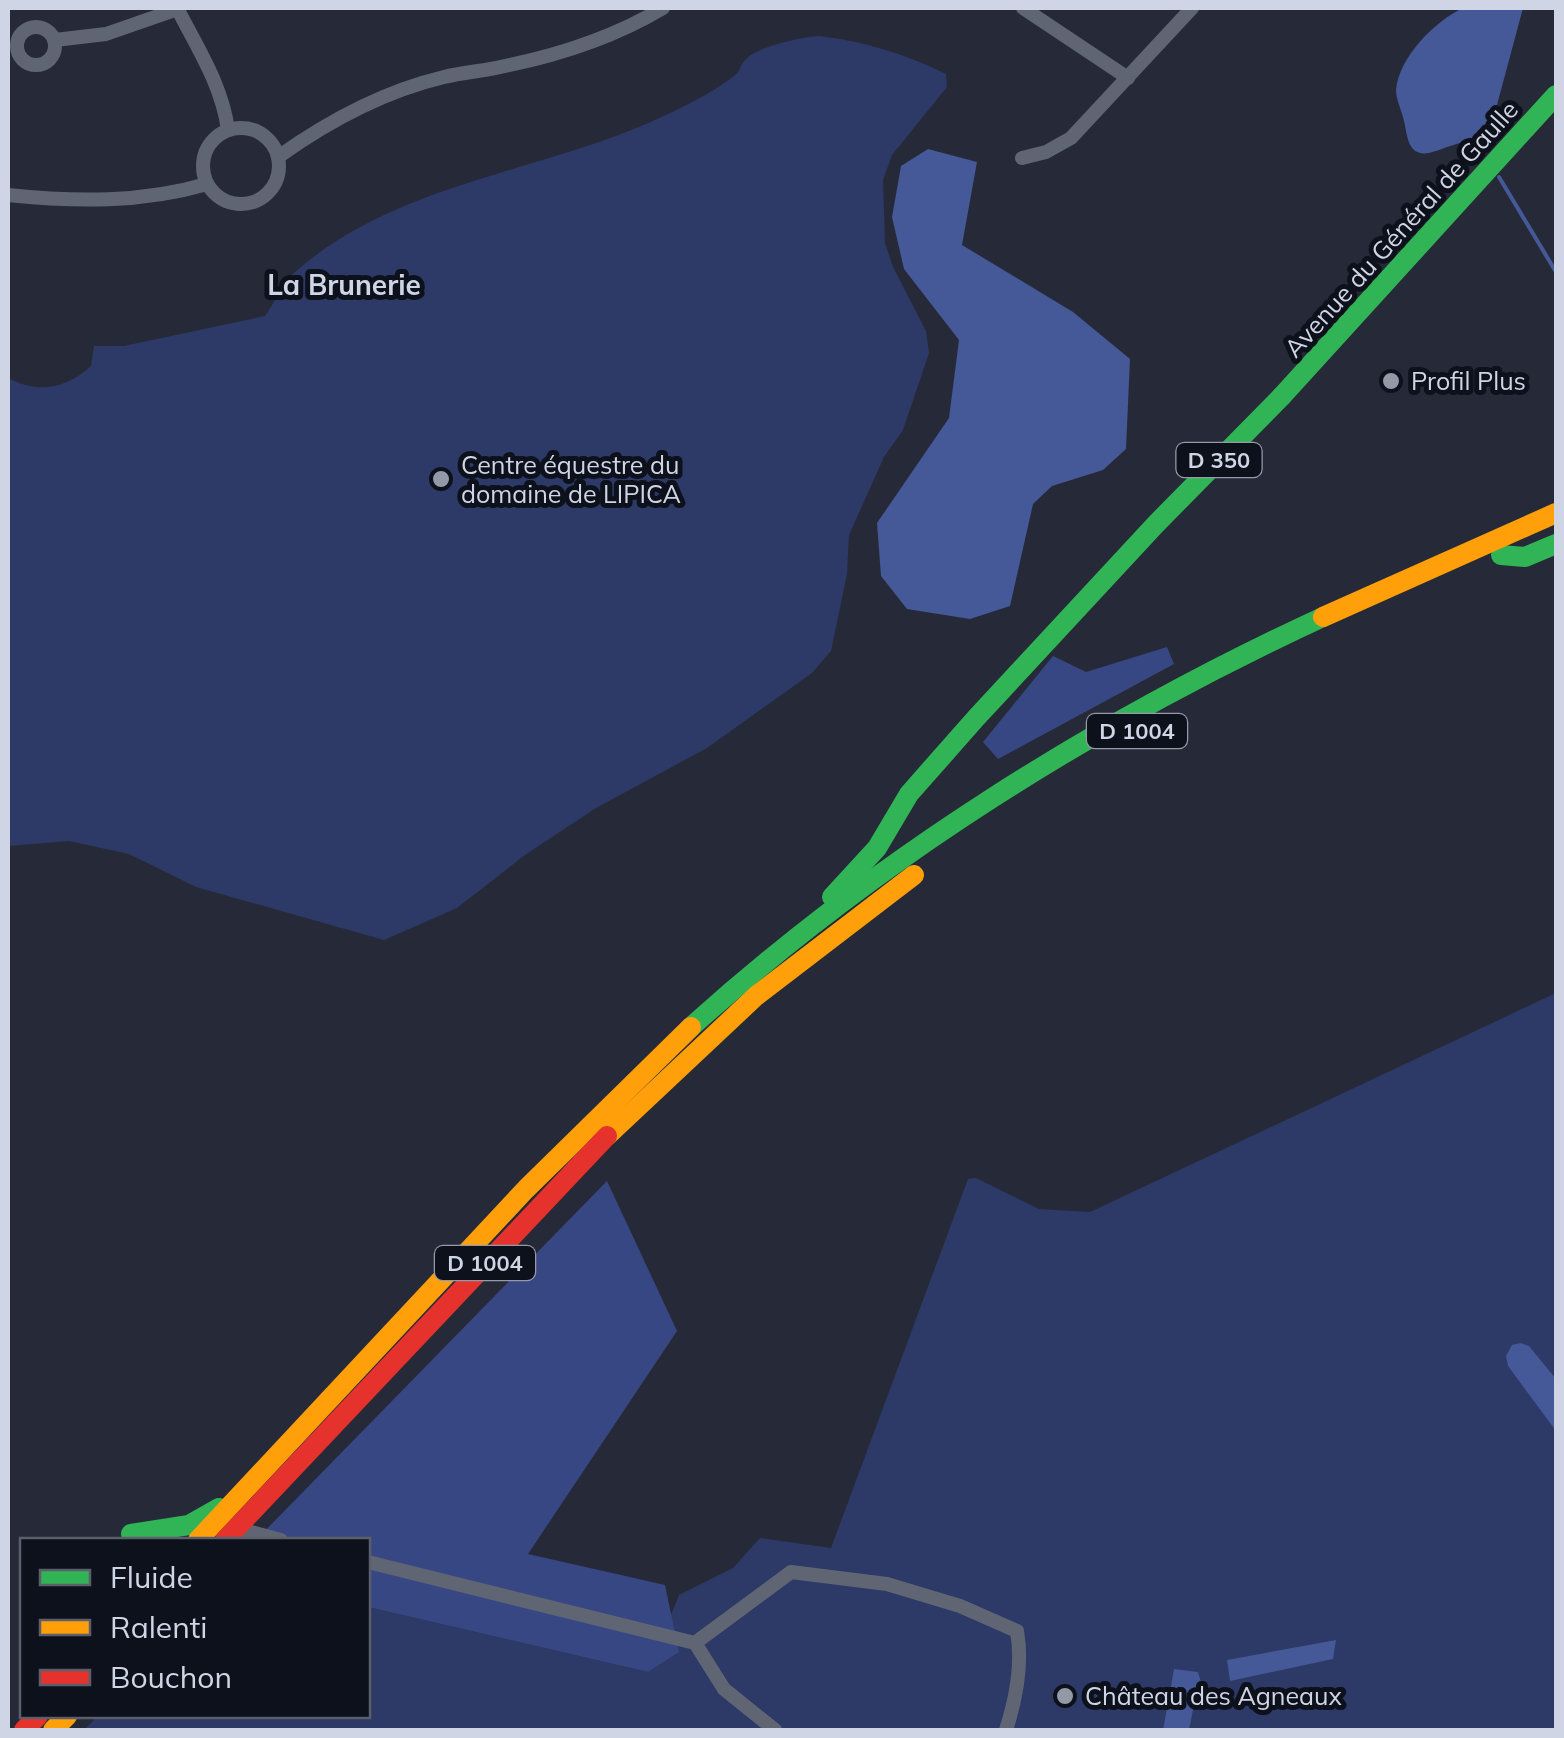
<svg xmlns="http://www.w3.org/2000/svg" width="1564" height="1738" viewBox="0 0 1564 1738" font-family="Mulish,sans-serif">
  <rect width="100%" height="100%" fill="#262a38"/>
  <!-- green -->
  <g fill="#2d3966">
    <path d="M819 36C864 41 905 54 946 74L947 87 892 155 883 180 885 243 893 267 926 331 929 353 903 430 884 457 849 535 847 574 831 651 812 673 707 748 596 808 525 855 457 908 384 940 196 887 129 854 69 841 8 846V378C39 394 65 389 91 366L94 346H124L265 316C275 302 283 283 295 272 395 184 536 173 653 121 679 109 711 94 734 76 740 72 741 63 747 58 760 46 802 37 819 36Z"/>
    <polygon points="1556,993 1556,1730 84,1730 98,1716 368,1716 368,1607 648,1672 679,1595 733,1568 760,1538 831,1548 968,1179 976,1178 1039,1209 1090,1212"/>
  </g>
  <!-- forest -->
  <g fill="#374783">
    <polygon points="1167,647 1174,664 998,759 983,742 1053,656 1086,672"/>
    <polygon points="607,1181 677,1331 528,1554 665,1585 679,1652 648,1672 368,1607 368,1540 256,1540"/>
  </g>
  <!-- water -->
  <g fill="#455898">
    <path d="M1463 8H1523L1494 116 1485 133 1493 141 1488 147C1461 129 1431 164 1414 150 1407 144 1406 129 1404 121 1402 111 1396 100 1396 90 1399 57 1435 21 1463 8Z"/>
    <polygon points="928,149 977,162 962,245 1073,312 1130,359 1126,449 1103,470 1052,486 1033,504 1010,606 970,619 907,609 881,576 877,523 949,418 959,340 904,269 892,217 901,166"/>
    <polygon points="1521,1343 1529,1346 1556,1379 1556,1431 1508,1366 1506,1356 1512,1345"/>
    <polygon points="1336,1640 1333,1659 1230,1681 1227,1660"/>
    <polygon points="1174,1669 1198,1672 1204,1692 1196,1695 1189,1730 1163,1730"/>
  </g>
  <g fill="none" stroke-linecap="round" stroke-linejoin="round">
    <!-- stream -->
    <polyline stroke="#455898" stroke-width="4" points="1499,177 1556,272"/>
    <!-- street -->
    <g stroke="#606574" stroke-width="14">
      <path d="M177 8C197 47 222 85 228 130"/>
      <polyline points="1023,8 1128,78"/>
      <circle cx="36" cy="46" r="19"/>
      <polyline points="55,40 106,34 178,9"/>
      <circle cx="241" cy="166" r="38"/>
      <path d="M278 157C327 122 385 91 444 77 464 72 485 71 505 66 559 55 616 36 663 8"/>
      <polyline points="1022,158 1046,152 1071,138 1192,8"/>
      <path d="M8 195C75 202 142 203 207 184"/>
      <polyline points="236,1528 281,1540"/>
      <polyline points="368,1562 695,1643 724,1689 775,1730"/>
      <path d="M695 1643 791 1572 887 1584 960 1606 1017 1631C1023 1665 1016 1699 1006 1730"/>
    </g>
    <!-- fast -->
    <g stroke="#30b455" stroke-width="20">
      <polyline points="1282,396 1556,95"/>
      <polyline points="1501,555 1525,557 1556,544"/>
      <polyline points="832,897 877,848 909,794 976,718 1156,524 1282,396"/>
      <path d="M691 1027C877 859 1096 722 1323 617"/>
      <polyline points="131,1534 189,1525 219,1508"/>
    </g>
    <!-- slow -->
    <g stroke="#ff9f0a" stroke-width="20">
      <polyline points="1323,617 1556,513"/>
      <polyline points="607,1136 756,996 914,875"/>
      <polyline points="198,1540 526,1189 691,1027"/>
      <polyline points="53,1730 67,1716"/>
    </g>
    <!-- jam -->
    <g stroke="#e5322d" stroke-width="20">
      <polyline points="225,1540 607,1136"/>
      <polyline points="24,1730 38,1716"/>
    </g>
  </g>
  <!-- markers -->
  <g fill="#9499a8" stroke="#0d111b" stroke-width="4">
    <circle cx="1391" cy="381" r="10"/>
    <circle cx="441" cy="479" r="10"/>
    <circle cx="1065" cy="1696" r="10"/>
  </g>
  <g text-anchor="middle" stroke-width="10" stroke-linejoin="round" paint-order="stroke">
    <!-- shield labels -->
    <g fill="#0d111b" stroke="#959aa8" stroke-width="2.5">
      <rect x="1176.5" y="443" width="85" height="34" rx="8"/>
      <rect x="1087" y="714" width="100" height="34" rx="8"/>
      <rect x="435" y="1246" width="100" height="34" rx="8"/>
    </g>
    <g font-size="22" font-weight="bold" fill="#cfd5e5">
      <text x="1219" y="468">D 350</text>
      <text x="1137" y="739">D 1004</text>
      <text x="485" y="1271">D 1004</text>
    </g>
    <!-- street labels -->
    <g font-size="25" fill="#cfd5e5" stroke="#0d111b">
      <text transform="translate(1401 229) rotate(-48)" y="9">Avenue du Général de Gaulle</text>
    </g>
    <!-- poi labels -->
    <g font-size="25" fill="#cfd5e5" stroke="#0d111b" text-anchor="start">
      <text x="1411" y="390">Profil Plus</text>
      <text x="461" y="474">Centre équestre du<tspan x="461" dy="29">domaine de LIPICA</tspan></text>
      <text x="1085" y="1705">Château des Agneaux</text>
    </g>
    <!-- neighbourhood labels -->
    <g font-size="28" font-weight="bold" fill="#cfd5e5" stroke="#0d111b">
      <text x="344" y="295">La Brunerie</text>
    </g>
  </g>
  <!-- border -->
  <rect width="1564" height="1738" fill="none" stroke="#cfd5e5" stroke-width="20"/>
  <!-- legend -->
  <rect x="20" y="1538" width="350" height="180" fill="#0d111b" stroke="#5b5f6c" stroke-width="2.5"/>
  <rect x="40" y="1570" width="50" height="15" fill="#30b455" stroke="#5b5f6c" stroke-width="2.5"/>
  <text x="110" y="1588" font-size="30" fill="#cfd5e5">Fluide</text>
  <rect x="40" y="1620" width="50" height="15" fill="#ff9f0a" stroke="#5b5f6c" stroke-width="2.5"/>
  <text x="110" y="1638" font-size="30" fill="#cfd5e5">Ralenti</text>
  <rect x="40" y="1670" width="50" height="15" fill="#e5322d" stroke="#5b5f6c" stroke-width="2.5"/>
  <text x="110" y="1688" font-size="30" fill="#cfd5e5">Bouchon</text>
</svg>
